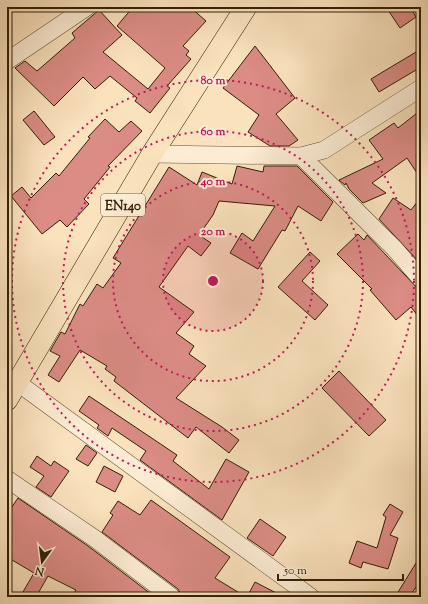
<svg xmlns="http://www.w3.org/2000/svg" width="428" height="604" viewBox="0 0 428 604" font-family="'Sorts Mill Goudy',serif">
  <rect width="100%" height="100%" fill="#fae2bd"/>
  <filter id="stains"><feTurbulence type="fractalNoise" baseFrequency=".005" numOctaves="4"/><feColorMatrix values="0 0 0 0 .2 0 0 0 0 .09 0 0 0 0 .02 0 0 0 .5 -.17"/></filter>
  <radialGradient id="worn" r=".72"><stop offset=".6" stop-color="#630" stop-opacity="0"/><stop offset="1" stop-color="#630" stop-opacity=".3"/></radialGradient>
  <!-- building -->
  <g fill="#db8c85" stroke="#322007">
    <polygon points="133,7 190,7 206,21 183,46 189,51 186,55 191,59 167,86 170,88 150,113 135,101 137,98 110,76 95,89 83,77 54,106 15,68 25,61 37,71 75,38 72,33 99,10 122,35 103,52 148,89 165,68 117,26"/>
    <polygon points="386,7 410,7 416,17 400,28"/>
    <polygon points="255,46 295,98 276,114 298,140 289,146 270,146 248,132 259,115 223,88"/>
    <polygon points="421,49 421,67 379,92 371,79"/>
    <polygon points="421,110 421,179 407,158 372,183 386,193 363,203 349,189 346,183 345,185 339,180 383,159 369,140 394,123 398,128"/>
    <polygon points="34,111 55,137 44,145 23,120"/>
    <polygon points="105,119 119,132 131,121 142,131 108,166 110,167 84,199 89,204 67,227 60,220 42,234 11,196 22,187 31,198 56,173 59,176 90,138 88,137"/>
    <polygon points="237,166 263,172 264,166 297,166 333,202 321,221 298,206 285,231 282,230 258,269 230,253 242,233 253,241 275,206 219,201 213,215 199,235 211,243 201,256 188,246 159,287 194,312 176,333 194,346 189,354 206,366 176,398 222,427 239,440 229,453 196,427 188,438 114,381 116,377 105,369 107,366 80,350 59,382 48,375 60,356 50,351 61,332 65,334 80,304 83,306 97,284 103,288 121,263 113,258 169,167 197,185 202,172 232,184"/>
    <polygon points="421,197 421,261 419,262 379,219 393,198 411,210"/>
    <polygon points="358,234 364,240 367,235 421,292 421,320 411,307 396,320 370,290 372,289 337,254"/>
    <polygon points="310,252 320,261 302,281 328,305 315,320 278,287"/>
    <polygon points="339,371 386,420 369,436 322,388"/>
    <polygon points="89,396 177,455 173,461 209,489 226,459 249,472 222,520 140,460 146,451 112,428 108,436 97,428 99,425 79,411"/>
    <polygon points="86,445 97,453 88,466 76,459"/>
    <polygon points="37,456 51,466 54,461 69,471 51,497 36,487 44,476 30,467"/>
    <polygon points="104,466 123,476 115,492 96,482"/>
    <polygon points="18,498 88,546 155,597 71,597 76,590 48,576 36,597 20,597 34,573 7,557 7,532 12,523 7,520 7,514"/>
    <polygon points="151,500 230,557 215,578 246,597 182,597 178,589 102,532 113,515 110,513 118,501 140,515"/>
    <polygon points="390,504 403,512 390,535 398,538 388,569 363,562 361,568 349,563 357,541 377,548 386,517 383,515"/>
    <polygon points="260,519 286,537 273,556 247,538"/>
    <polygon points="421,555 421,580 409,597 395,597"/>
    <polygon points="255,582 284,597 247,597"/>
  </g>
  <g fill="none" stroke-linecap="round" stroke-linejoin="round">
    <!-- minor casing -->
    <g stroke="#645034" stroke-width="18">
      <g id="minor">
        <polyline points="7,61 87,7"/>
        <polyline points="152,154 301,156 324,150 421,88"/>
        <polyline points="301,156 394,248 421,279"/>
        <polyline points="18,383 311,597"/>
        <polyline points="7,479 94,538 172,597"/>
      </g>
    </g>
    <!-- major casing -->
    <g stroke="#322007" stroke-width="22">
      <polyline id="major" points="7,400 152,154 246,7"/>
    </g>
    <!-- minor -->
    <use href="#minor" stroke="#fcecd4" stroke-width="17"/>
    <!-- major -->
    <use href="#major" stroke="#fae2bd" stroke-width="21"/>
  </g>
  <!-- distance rings -->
  <circle cx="213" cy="281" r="50" fill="#c2185b" fill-opacity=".12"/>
  <g fill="none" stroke="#c2185b" stroke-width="2" stroke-dasharray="2 4">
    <circle cx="213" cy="281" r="50"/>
    <circle cx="213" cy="281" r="100"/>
    <circle cx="213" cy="281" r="150"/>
    <circle cx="213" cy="281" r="201"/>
  </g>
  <g text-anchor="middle" stroke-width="4" stroke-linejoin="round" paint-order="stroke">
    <!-- shield labels -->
    <rect fill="#fcecd4" stroke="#6f5d44" stroke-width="1" x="101" y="194" width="44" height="22" rx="3"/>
    <g font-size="13" font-weight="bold" fill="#322007">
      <text x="123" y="210">EN140</text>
    </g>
  </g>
  <circle cx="213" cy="281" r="6" fill="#c2185b" stroke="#fcecd4" stroke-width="2"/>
  <g font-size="12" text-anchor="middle" font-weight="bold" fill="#c2185b" stroke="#fcecd4" stroke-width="4" stroke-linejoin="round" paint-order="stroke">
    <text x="213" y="84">80 m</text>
    <text x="213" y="135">60 m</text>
    <text x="213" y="185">40 m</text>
    <text x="213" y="235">20 m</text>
  </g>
  <!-- margin -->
  <rect width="428" height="604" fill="none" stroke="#fae2bd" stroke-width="24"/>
  <rect x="8" y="8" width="412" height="588" fill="none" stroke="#322007" stroke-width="2"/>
  <rect x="12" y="12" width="404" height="580" fill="none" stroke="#322007"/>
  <!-- north arrow -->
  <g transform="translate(42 562) rotate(194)" stroke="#fcecd4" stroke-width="3" paint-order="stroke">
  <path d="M0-3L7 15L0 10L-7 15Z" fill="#322007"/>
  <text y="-6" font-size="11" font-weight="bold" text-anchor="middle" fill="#322007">N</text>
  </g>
  <!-- scale -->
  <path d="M278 574v6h125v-6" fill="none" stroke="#322007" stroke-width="2"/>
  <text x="284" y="574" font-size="12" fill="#322007" stroke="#fcecd4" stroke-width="3" paint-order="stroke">50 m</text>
  <rect width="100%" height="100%" filter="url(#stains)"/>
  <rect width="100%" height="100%" fill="url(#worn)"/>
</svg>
